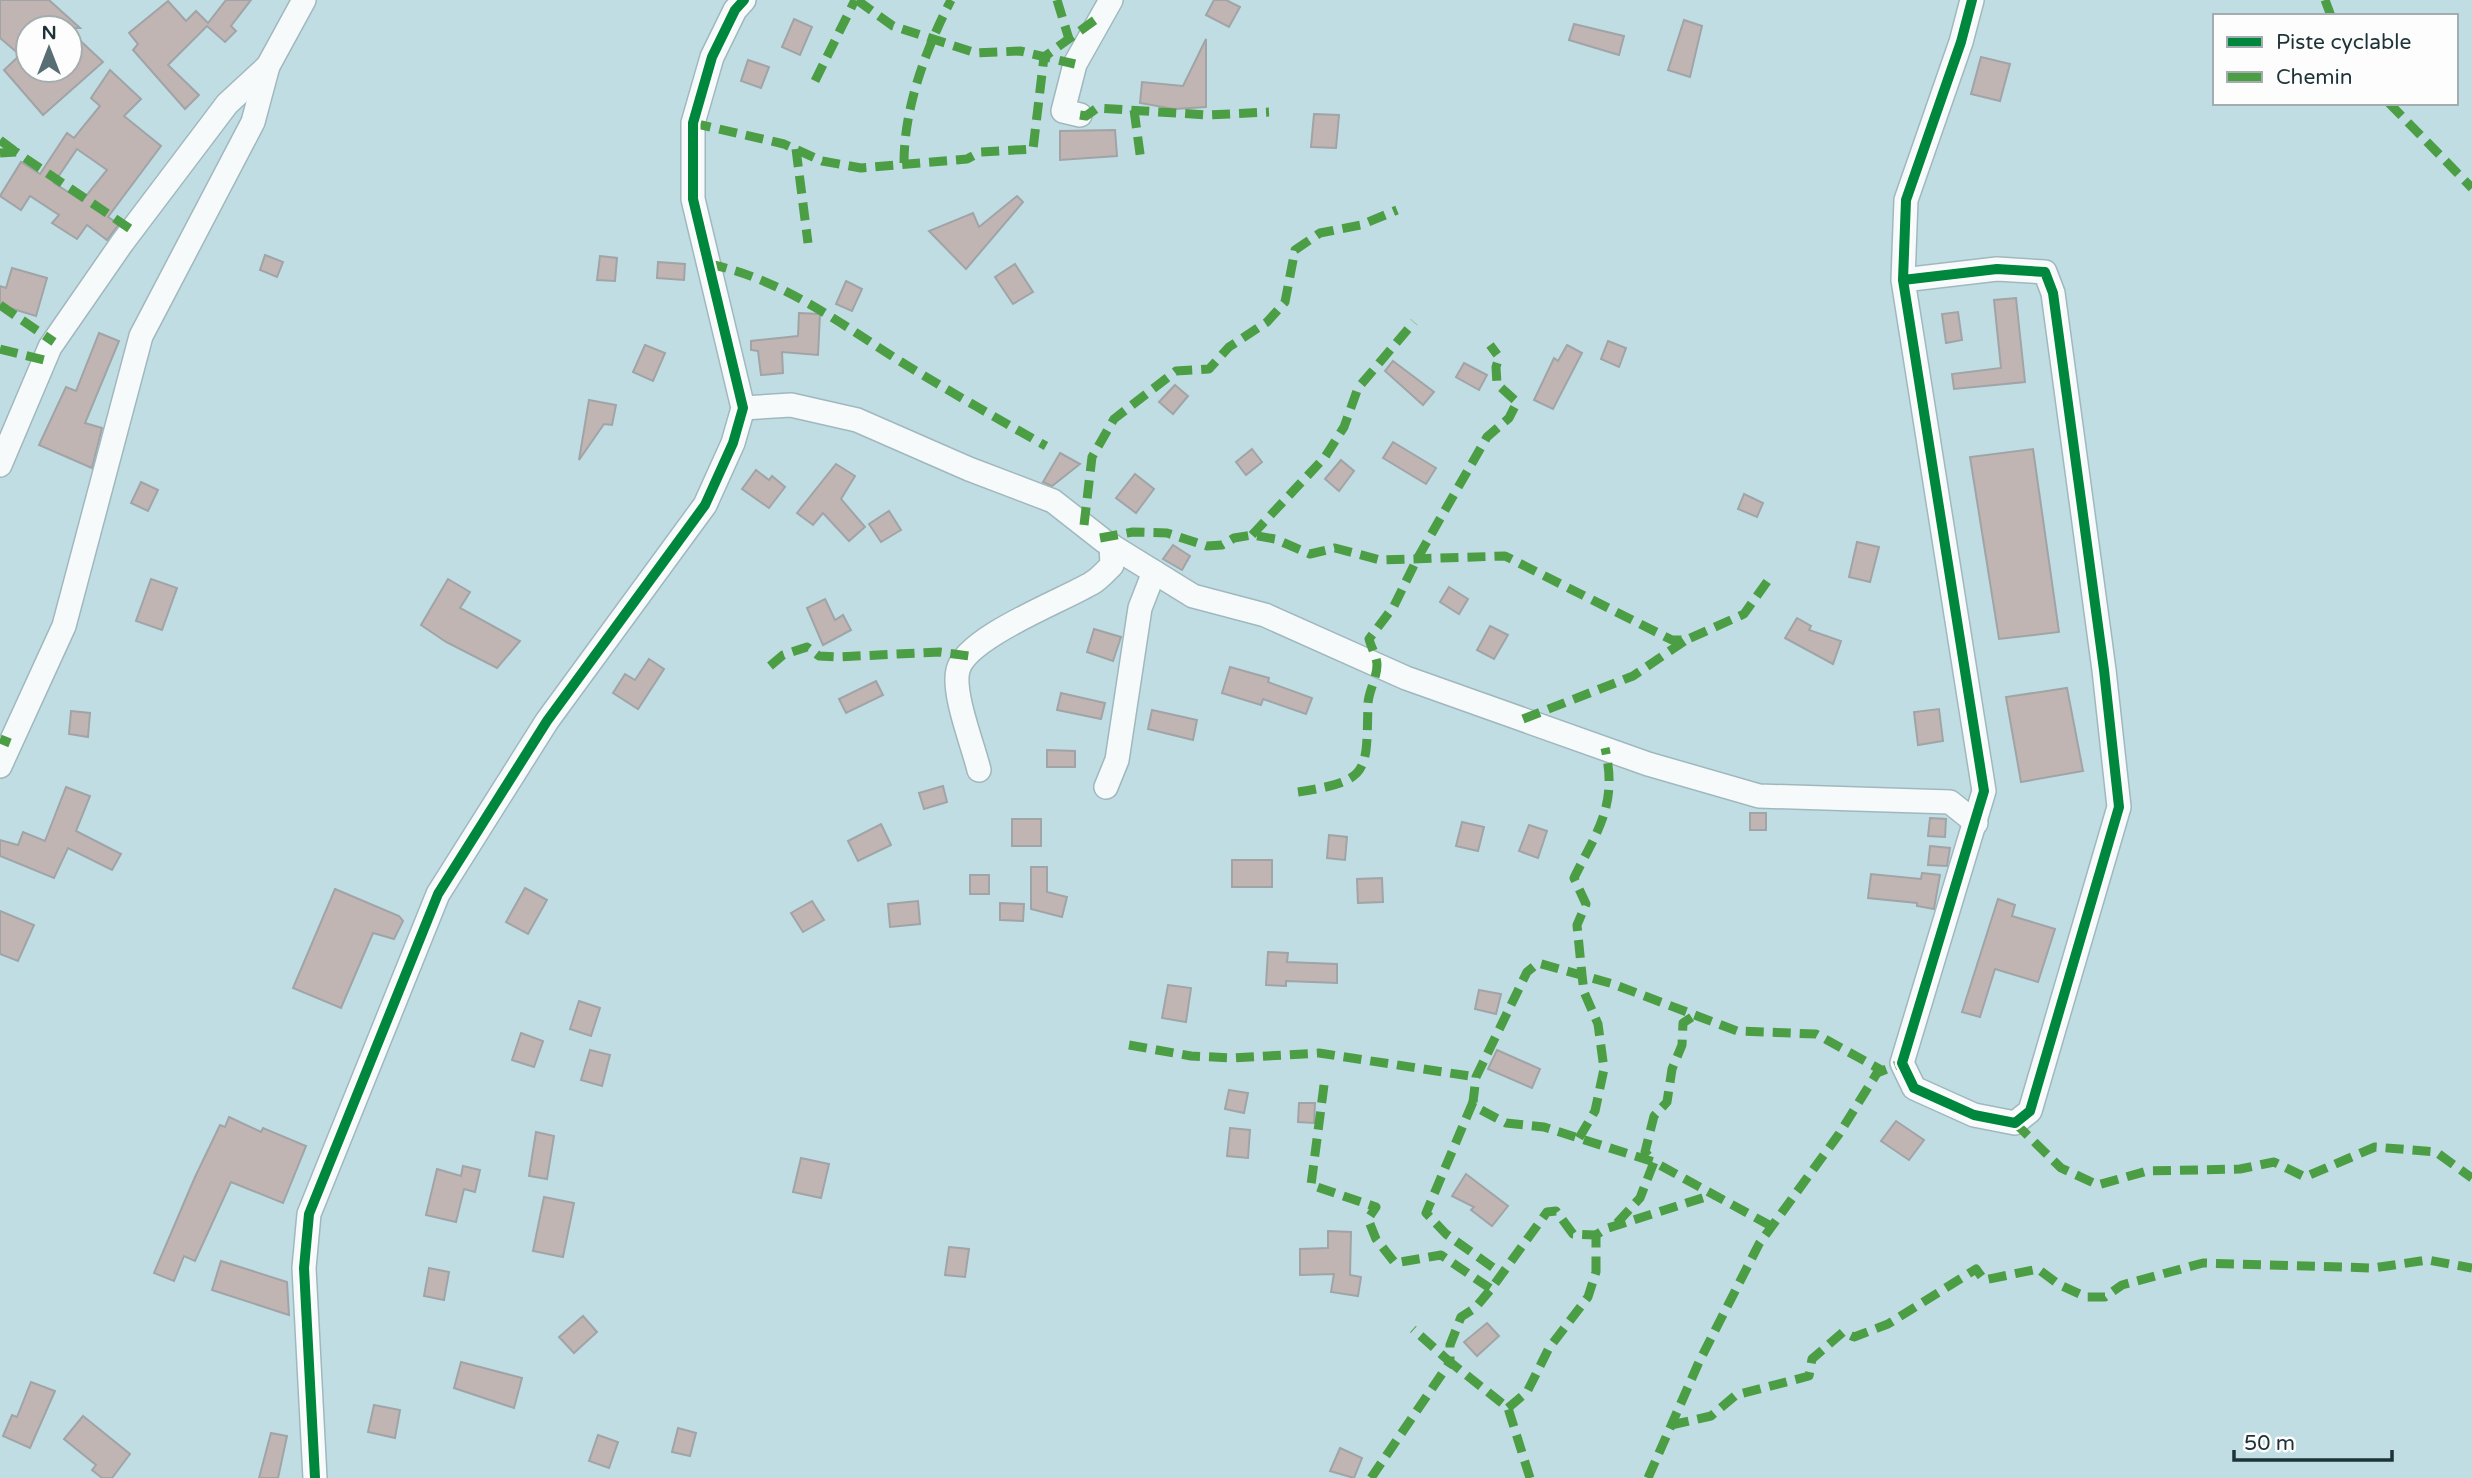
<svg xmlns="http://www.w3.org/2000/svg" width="2472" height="1478" viewBox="0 0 2472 1478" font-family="'Varela Round',sans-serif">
  <rect width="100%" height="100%" fill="#c0dde4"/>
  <!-- building -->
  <g fill="#c1b5b3" stroke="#a0a4a6" stroke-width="2" fill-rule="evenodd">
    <polygon points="0,0 49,0 80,28 28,28 28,70 70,70 70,31 103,62 43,115 4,70 20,55 0,38"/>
    <polygon points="226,0 251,0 231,26 236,31 225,42 207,26 168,65 199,95 185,109 133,50 138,44 129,33 168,1 186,21 196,11 208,23"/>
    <polygon points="1214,0 1226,0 1240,7 1229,27 1206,15"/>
    <polygon points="794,19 812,27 800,55 782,47"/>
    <polygon points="1684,20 1702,26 1690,77 1668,70"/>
    <polygon points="1574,24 1624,36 1619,55 1569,40"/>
    <polygon points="1206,39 1206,107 1174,109 1140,103 1142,82 1183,86"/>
    <polygon points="1981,57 2010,64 2000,101 1971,94"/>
    <polygon points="748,60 769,67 761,88 741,81"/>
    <path d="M110 70 141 99 124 116 161 146 108 217 119 224 107 240 87 225 77 239 52 223 59 215 30 196 21 210 0 196 21 162 40 174 67 133 74 138 100 106 91 98ZM77 149 107 170 82 201 54 183Z"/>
    <polygon points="1314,114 1339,115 1336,148 1311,147"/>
    <polygon points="1115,130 1117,156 1060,160 1060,131"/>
    <polygon points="1017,196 1023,202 966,269 929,231 973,213 979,227"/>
    <polygon points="265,255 283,262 277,277 260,270"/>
    <polygon points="600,256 617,258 615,281 597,280"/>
    <polygon points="658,262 685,264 684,280 657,278"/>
    <polygon points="1015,264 1033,292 1013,304 995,277"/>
    <polygon points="12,268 47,278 36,316 0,305 0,286 6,288"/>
    <polygon points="846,281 862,289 852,311 836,304"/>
    <polygon points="2016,298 2025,382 1954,389 1952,374 2001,368 1994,300"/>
    <polygon points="1958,312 1962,340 1946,343 1942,314"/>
    <polygon points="799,313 820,314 818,355 782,352 783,373 761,375 758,351 751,350 751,341 798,336"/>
    <polygon points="99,333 119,341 85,423 102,428 92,468 39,445 66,387 76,391"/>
    <polygon points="1608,341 1626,348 1619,367 1601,359"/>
    <polygon points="645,345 665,353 653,381 633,372"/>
    <polygon points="1567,345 1582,353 1553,409 1534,400 1554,358 1558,361"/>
    <polygon points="1393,361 1434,392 1423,405 1385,371"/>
    <polygon points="1464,363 1487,375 1479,390 1456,377"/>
    <polygon points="1175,385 1188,396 1173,414 1159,402"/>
    <polygon points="589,400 616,405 612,425 604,424 579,460"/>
    <polygon points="1393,442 1436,468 1426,484 1383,458"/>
    <polygon points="1252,449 1262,462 1246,475 1236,462"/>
    <polygon points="2033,449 2059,632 1999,639 1970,457"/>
    <polygon points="1060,453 1080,464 1052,486 1043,482"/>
    <polygon points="1341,460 1354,471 1339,491 1325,479"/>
    <polygon points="836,464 855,476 841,499 865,527 849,541 823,513 813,525 797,513"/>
    <polygon points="756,470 769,480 772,476 785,487 769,508 742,489"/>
    <polygon points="1135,474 1154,489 1136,513 1116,498"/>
    <polygon points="141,482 158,490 148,511 131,503"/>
    <polygon points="1744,494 1763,503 1757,517 1738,509"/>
    <polygon points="889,511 901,530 881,542 869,524"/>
    <polygon points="1857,542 1879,547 1870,582 1849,577"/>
    <polygon points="1173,545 1190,556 1182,570 1163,559"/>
    <polygon points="151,579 177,588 162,630 136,621"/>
    <polygon points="448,579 470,592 460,608 520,641 497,668 446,642 421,625"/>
    <polygon points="1449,587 1468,599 1459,614 1440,602"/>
    <polygon points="825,599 835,620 843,615 851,630 823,645 807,608"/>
    <polygon points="1797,618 1811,626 1809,630 1841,641 1833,664 1785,638"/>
    <polygon points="1490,626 1508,635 1494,659 1477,650"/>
    <polygon points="1094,629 1121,637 1113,661 1087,652"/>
    <polygon points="649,659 664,669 638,709 613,693 625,674 635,680"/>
    <polygon points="1230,667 1269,678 1268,682 1312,698 1306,714 1263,699 1261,705 1222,693"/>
    <polygon points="876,681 883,695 846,713 839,699"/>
    <polygon points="2067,688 2083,771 2021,782 2006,697"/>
    <polygon points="1061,693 1105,703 1101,719 1057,710"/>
    <polygon points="1939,709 1943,741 1918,745 1914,712"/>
    <polygon points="1152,710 1197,720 1193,740 1148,729"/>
    <polygon points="71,711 90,713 88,737 69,734"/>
    <polygon points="1047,750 1075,751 1075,767 1047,767"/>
    <polygon points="943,786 947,802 924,809 919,793"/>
    <polygon points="66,787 90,796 76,831 121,854 112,870 68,848 54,878 0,856 0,840 18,845 23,832 45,841"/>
    <rect x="1750" y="813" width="16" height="17"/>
    <polygon points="1930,818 1946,819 1945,837 1928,836"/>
    <rect x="1012" y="819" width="29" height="27"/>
    <polygon points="1462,822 1484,827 1478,851 1456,846"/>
    <polygon points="881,824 891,845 858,861 848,841"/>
    <polygon points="1529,825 1547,831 1538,858 1519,851"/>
    <polygon points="1329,835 1347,837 1345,860 1327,858"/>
    <polygon points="1930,846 1950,848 1947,866 1928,865"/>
    <rect x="1232" y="860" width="40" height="27"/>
    <polygon points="1031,867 1047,867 1047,892 1067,897 1062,917 1031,909"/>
    <polygon points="1922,873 1940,875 1934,909 1917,906 1917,903 1868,898 1871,874 1921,879"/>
    <rect x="970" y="875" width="19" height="19"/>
    <polygon points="1382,878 1383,902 1358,903 1357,879"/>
    <polygon points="525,888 547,900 528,934 506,922"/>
    <polygon points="335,889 399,916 403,921 394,939 373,933 341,1008 293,988"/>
    <polygon points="1998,899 2015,905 2012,916 2055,929 2038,982 1995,969 1980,1017 1962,1012"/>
    <polygon points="812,901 824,920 803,932 791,913"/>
    <polygon points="918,901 920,924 890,927 888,904"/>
    <polygon points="1000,903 1024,904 1023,921 1000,920"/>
    <polygon points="0,911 34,925 18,961 0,954"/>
    <polygon points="1268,952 1288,953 1287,962 1337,964 1337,983 1286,981 1286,986 1266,985"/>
    <polygon points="1168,985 1191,988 1186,1022 1162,1018"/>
    <polygon points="1479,990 1501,994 1496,1014 1475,1009"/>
    <polygon points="579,1001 600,1008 591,1036 570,1029"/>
    <polygon points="521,1033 543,1041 534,1067 512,1060"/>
    <polygon points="590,1050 610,1055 602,1086 581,1080"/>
    <polygon points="1497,1050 1540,1069 1532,1088 1488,1069"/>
    <polygon points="1229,1090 1248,1093 1244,1113 1225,1109"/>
    <polygon points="1299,1103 1315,1103 1314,1123 1298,1122"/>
    <polygon points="229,1117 261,1132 263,1128 306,1146 283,1203 231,1182 195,1261 184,1256 174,1281 154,1273 195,1177 220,1125 225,1127"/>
    <polygon points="1896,1121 1924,1140 1909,1160 1881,1141"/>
    <polygon points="1230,1128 1250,1130 1248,1158 1227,1156"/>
    <polygon points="536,1132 554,1136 547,1179 529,1176"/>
    <polygon points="801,1158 829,1164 821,1198 793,1192"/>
    <polygon points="463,1166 480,1170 475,1192 464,1189 456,1222 426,1215 437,1169 461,1176"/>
    <polygon points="1466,1174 1508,1206 1492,1226 1471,1210 1474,1207 1452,1196"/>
    <polygon points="544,1197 574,1203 563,1257 533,1251"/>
    <polygon points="1328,1231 1351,1232 1350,1275 1361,1277 1358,1296 1331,1292 1334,1274 1300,1275 1300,1249 1328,1248"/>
    <polygon points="949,1247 969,1249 965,1277 945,1275"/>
    <polygon points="221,1261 287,1282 289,1315 212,1290"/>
    <polygon points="429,1268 449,1272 444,1300 424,1296"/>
    <polygon points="583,1316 597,1332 574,1353 559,1337"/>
    <polygon points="1487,1323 1499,1336 1477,1356 1464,1342"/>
    <polygon points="461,1362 522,1378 514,1408 454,1388"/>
    <polygon points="31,1382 55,1391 30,1448 3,1436 12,1415 17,1417"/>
    <polygon points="374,1405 400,1410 395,1438 368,1432"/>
    <polygon points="83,1416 130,1454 112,1478 102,1478 92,1470 96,1465 64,1439"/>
    <polygon points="678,1428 696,1433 690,1456 672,1452"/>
    <polygon points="271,1433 287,1436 278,1478 259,1478"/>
    <polygon points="598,1435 618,1442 609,1468 589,1461"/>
    <polygon points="1340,1448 1362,1458 1354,1478 1330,1471"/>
  </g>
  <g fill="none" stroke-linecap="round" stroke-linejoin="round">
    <!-- street casing -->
    <g stroke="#a0b8bd" stroke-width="26">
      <g id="street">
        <polyline points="1080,115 1063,111 1075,64 1111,0"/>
        <polyline points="1903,280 1997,269 2045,272 2053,293 2104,670 2119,807 2030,1111 2015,1123 1974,1115 1914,1088 1902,1063 1984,791 1903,280 1906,200 1961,42 1972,0"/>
        <polyline points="743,408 791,405 857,420 969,469 1053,501 1104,541 1193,596 1265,615 1406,678 1648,764 1759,796 1950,802 1976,823"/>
        <polyline points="0,465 50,347 122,243 227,104 268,66 304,0"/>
        <polyline points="0,766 64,626 141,336 253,122 268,66"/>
        <path d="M979 770C973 745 952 693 958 670 966 637 1064 600 1092 583 1099 579 1106 571 1112 565L1111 545"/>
        <polyline points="1106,787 1117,760 1140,608 1154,572"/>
        <polyline points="315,1478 304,1268 309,1214 438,894 547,721 705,505 733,443 743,408 693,199 693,123 712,57 735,10 744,0"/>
      </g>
    </g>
    <!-- street -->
    <use href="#street" stroke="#f6fafb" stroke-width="23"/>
    <!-- quiet -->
    <g stroke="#4c9e44" stroke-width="9" stroke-dasharray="18 9" stroke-linecap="butt">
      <polyline points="857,0 893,26 976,53 1020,51 1075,64"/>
      <polyline points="1057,0 1069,39"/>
      <polyline points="2325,0 2331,16"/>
      <polyline points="815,81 855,0"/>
      <polyline points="2389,103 2472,188"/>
      <polyline points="1134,110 1141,161"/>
      <polyline points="1080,115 1086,116 1097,108 1207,115 1269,112"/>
      <polyline points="693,123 784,144 822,161 861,168 967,159 980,152 1033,149 1044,57 1099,17"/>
      <polyline points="0,140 16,152"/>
      <polyline points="796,149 808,243"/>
      <polyline points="0,153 16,152 132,230"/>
      <path d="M904 163C904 107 926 49 951 0"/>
      <path d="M709 264C781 279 837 321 898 360 947 390 996 418 1046 446"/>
      <polyline points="0,305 54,342"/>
      <polyline points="0,349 44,360"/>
      <polyline points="1084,525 1092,457 1114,419 1176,371 1209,369 1229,347 1267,322 1285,302 1295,250 1320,233 1361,225 1397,210"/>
      <polyline points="1252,535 1325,457 1344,427 1358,388 1414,322"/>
      <polyline points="1100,538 1133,532 1167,533 1207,546 1222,545 1234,538 1252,535 1275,539 1310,554 1335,548 1380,560 1505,556 1672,640 1686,640 1744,614 1769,579"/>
      <polyline points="770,666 783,655 807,647 819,656 837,657 940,652 969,656"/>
      <polyline points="1523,719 1633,676 1686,640"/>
      <polyline points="0,739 10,743"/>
      <path d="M1298 792C1372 781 1366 771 1368 703 1369 690 1377 678 1377 665 1377 657 1371 647 1369 639L1394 606 1417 559 1487 437 1509 418 1517 402 1497 384 1496 367 1499 357 1490 345"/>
      <polyline points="1129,1045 1191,1056 1233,1058 1319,1053 1476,1077"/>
      <polyline points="1324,1085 1311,1185 1376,1207 1368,1219 1376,1239 1395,1263 1441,1255 1491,1289"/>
      <polyline points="1473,1102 1426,1213 1446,1234 1502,1274"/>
      <polyline points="2015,1123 2061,1168 2098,1185 2147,1171 2240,1169 2274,1162 2305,1177 2375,1147 2436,1152 2472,1178"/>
      <path d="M1579 1138 1595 1111 1604 1069 1598 1024 1584 992 1582 975 1577 925 1586 904 1574 878C1598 829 1618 805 1605 748"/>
      <polyline points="1617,1223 1640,1198 1654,1162 1645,1152 1654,1116 1667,1102 1672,1069 1682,1045 1683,1023 1695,1015"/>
      <polyline points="1771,1226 1654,1162 1544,1127 1506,1123 1479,1109 1473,1102 1476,1077 1527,972 1538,963 1613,984 1737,1031 1816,1034 1883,1071"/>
      <polyline points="1508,1408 1527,1392 1549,1348 1588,1297 1596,1272 1596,1235 1605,1229 1715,1194"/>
      <polyline points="1671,1425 1711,1416 1736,1395 1809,1376 1812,1359 1843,1332 1854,1337 1888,1324 1976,1269 1984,1280 2038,1269 2058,1284 2086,1297 2105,1297 2122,1285 2203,1263 2373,1268 2428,1260 2472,1268"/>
      <polyline points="1371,1478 1450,1362 1413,1329"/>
      <polyline points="1530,1478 1508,1408 1450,1362 1450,1345 1461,1317 1475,1308 1491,1289 1547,1212 1556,1211 1573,1234 1596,1235"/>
      <polyline points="1648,1478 1699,1362 1759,1244 1839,1134 1877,1073 1902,1063"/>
    </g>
    <!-- cycleway casing -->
    <g stroke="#fdfdfd" stroke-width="15">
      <g id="cycleway">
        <polyline points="1903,280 1997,269 2045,272 2053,293 2104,670 2119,807 2030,1111 2015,1123 1974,1115 1914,1088 1902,1063 1984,791 1903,280 1906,200 1961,42 1972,0"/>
        <polyline points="315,1478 304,1268 309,1214 438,894 547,721 705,505 733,443 743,408 693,199 693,123 712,57 735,10 744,0"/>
      </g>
    </g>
    <!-- cycleway -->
    <use href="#cycleway" stroke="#00873e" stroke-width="10"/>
  </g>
  <!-- legend -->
  <rect x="2213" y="14" width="245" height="91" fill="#fdfdfd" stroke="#a3acae" stroke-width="2"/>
  <rect x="2227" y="37" width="35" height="10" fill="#00873e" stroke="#a3acae" stroke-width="2"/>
  <text x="2276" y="49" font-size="21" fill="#1d3337">Piste cyclable</text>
  <rect x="2227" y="72" width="35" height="10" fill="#4c9e44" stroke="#a3acae" stroke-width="2"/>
  <text x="2276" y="84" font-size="21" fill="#1d3337">Chemin</text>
  <!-- north arrow -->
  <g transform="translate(49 49)"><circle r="33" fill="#fdfdfd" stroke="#a3acae" stroke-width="2"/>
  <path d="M0-5L12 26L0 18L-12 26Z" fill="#566e74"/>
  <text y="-10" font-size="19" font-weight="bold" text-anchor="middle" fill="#1d3337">N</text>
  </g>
  <!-- scale -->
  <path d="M2234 1450v10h158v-10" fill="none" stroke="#1d3337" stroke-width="3.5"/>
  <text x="2244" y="1450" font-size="21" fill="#1d3337" stroke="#fdfdfd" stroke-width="5" paint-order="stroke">50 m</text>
</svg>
